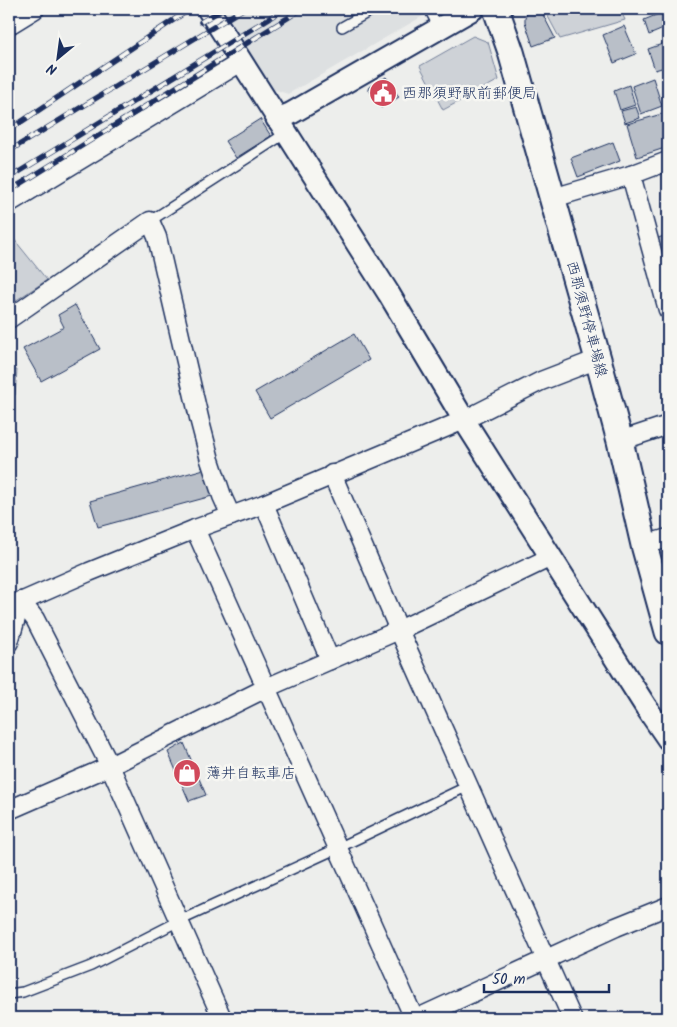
<svg xmlns="http://www.w3.org/2000/svg" width="677" height="1027" viewBox="0 0 677 1027" font-family="Kalam,'Klee One',sans-serif">
  <rect width="100%" height="100%" fill="#edeeec"/>
  <filter id="ink" filterUnits="userSpaceOnUse"><feTurbulence type="fractalNoise" baseFrequency=".02" numOctaves="2"/><feDisplacementMap in="SourceGraphic" scale="10" xChannelSelector="R" yChannelSelector="G"/><feConvolveMatrix kernelMatrix="1 2 1 2 8 2 1 2 1" color-interpolation-filters="sRGB"/></filter>
  <g filter="url(#ink)">
    <!-- built -->
    <polygon fill="#dde0e1" points="221,9 435,9 288,94 267,87"/>
    <!-- green -->
    <g fill="#ced2d7" stroke="#74809a">
      <polygon points="544,9 620,9 625,20 560,39"/>
      <polygon points="473,36 488,42 499,80 443,110 420,66"/>
      <polygon points="9,233 47,280 9,305"/>
      <polygon points="9,370 17,370 15,395 9,399"/>
    </g>
    <!-- building -->
    <g fill="#b9bfc8" stroke="#1b2f5e">
      <polygon points="534,9 540,9 555,38 533,46 525,22 525,17 528,12"/>
      <polygon points="668,10 668,27 649,35 644,20"/>
      <polygon points="624,26 636,54 614,63 603,35"/>
      <polygon points="668,42 668,66 655,70 648,49"/>
      <polygon points="386,77 399,97 381,108 368,88"/>
      <polygon points="653,78 662,106 641,114 632,86"/>
      <polygon points="629,85 635,105 620,110 614,91"/>
      <polygon points="636,107 640,118 625,123 621,111"/>
      <polygon points="665,113 668,124 668,147 637,157 627,124"/>
      <polygon points="260,119 271,136 236,158 225,141"/>
      <polygon points="613,142 620,161 578,177 571,158"/>
      <polygon points="668,234 668,275 654,240"/>
      <polygon points="75,305 100,349 41,381 23,349 64,327 58,315"/>
      <polygon points="354,334 369,360 270,418 255,392"/>
      <polygon points="204,469 212,496 98,527 90,501"/>
      <polygon points="184,743 206,795 189,801 168,752"/>
    </g>
    <g fill="none" stroke-linecap="round" stroke-linejoin="round">
      <!-- service casing -->
      <g stroke="#1b2f5e" stroke-width="12">
        <g id="service">
          <polyline points="429,9 439,28"/>
          <polyline points="342,27 374,9"/>
          <polyline points="150,221 286,133"/>
          <polyline points="9,994 23,992 91,966 179,921 338,848 468,786"/>
        </g>
      </g>
      <!-- minor casing -->
      <g stroke="#1b2f5e" stroke-width="21">
        <g id="minor">
          <polyline points="9,25 35,9"/>
          <polyline points="631,175 668,310"/>
          <polyline points="553,198 631,175 668,161"/>
          <polyline points="9,203 241,62"/>
          <polyline points="9,319 150,221 157,237 200,422 210,460 222,496 231,516"/>
          <polyline points="620,441 668,425"/>
          <polyline points="332,474 399,630 572,1018"/>
          <polyline points="264,504 330,660"/>
          <polyline points="195,529 414,1018"/>
          <polyline points="644,545 668,538"/>
          <polyline points="21,601 35,619 110,766 222,1018"/>
          <polyline points="9,607 89,572 195,529 264,504 464,420 541,381 598,359"/>
          <polyline points="9,642 21,601"/>
          <polyline points="9,810 110,766 266,688 399,630 551,557"/>
          <polyline points="418,1018 616,927 668,906"/>
        </g>
      </g>
      <!-- tertiary casing -->
      <g stroke="#1b2f5e" stroke-width="25">
        <g id="tertiary">
          <polyline points="208,9 389,294 464,420 646,707 668,739"/>
          <polyline points="277,119 290,114 473,9"/>
        </g>
      </g>
      <!-- secondary casing -->
      <g stroke="#1b2f5e" stroke-width="29">
        <polyline id="secondary" points="496,9 511,52 598,359 620,441 644,545 668,632"/>
      </g>
      <!-- service -->
      <use href="#service" stroke="#f6f6f2" stroke-width="9"/>
      <!-- minor -->
      <use href="#minor" stroke="#f6f6f2" stroke-width="18"/>
      <!-- tertiary -->
      <use href="#tertiary" stroke="#f6f6f2" stroke-width="21"/>
      <!-- secondary -->
      <use href="#secondary" stroke="#f6f6f2" stroke-width="25"/>
      <!-- rail casing -->
      <g stroke="#1b2f5e" stroke-width="5.5">
        <g id="rail">
          <polyline points="201,22 223,9"/>
          <polyline points="9,130 190,9"/>
          <polyline points="9,151 243,9"/>
          <polyline points="9,178 284,9"/>
          <polyline points="9,191 302,9"/>
        </g>
      </g>
      <!-- rail -->
      <use href="#rail" stroke="#f6f6f2" stroke-width="4" stroke-dasharray="11" stroke-linecap="butt"/>
    </g>
  </g>
  <!-- icons -->
  <defs>
    <g id="civic-disc" transform="scale(1.4375)"><circle r="9.5" fill="#d1495b" stroke="#f6f6f2"/><path d="M-.6-6.5H3V-4.5H.6V-3L4-1V1h2V6H-6V1h2V-1L-.6-3ZM-1.2 2.5V6h2.4V2.5Z" fill="#fff"/></g>
    <g id="shop-disc" transform="scale(1.4375)"><circle r="9.5" fill="#d1495b" stroke="#f6f6f2"/><path d="M-5-2.5h2.3a2.7 3.5 0 0 1 5.4 0H5L5.5 6h-11ZM-1.5-2.5h3a1.5 2.3 0 0 0-3 0Z" fill="#fff"/></g>
  </defs>
  <g fill-rule="evenodd">
    <use href="#civic-disc" x="383" y="93"/>
    <use href="#shop-disc" x="187" y="773"/>
  </g>
  <g text-anchor="middle" stroke-width="5" stroke-linejoin="round" paint-order="stroke">
    <!-- poi labels -->
    <g font-size="15" fill="#1b2f5e" stroke="#f6f6f2" text-anchor="start">
      <text x="402" y="98">西那須野駅前郵便局</text>
      <text x="206" y="778">薄井自転車店</text>
    </g>
    <!-- street labels -->
    <g font-size="15" fill="#1b2f5e" stroke="#f6f6f2">
      <text transform="translate(587 319) rotate(75)" y="5">西那須野停車場線</text>
    </g>
  </g>
  <!-- margin -->
  <rect width="677" height="1027" fill="none" stroke="#f6f6f2" stroke-width="30"/>
  <rect x="15" y="15" width="647" height="997" fill="none" stroke="#1b2f5e" stroke-width="2" filter="url(#ink)"/>
  <!-- north arrow -->
  <g transform="translate(58 58) rotate(209)" stroke="#f6f6f2" stroke-width="4" paint-order="stroke">
  <path d="M0-4L9 19L0 12L-9 19Z" fill="#1b2f5e"/>
  <text y="-8" font-size="14" font-weight="bold" text-anchor="middle" fill="#1b2f5e">N</text>
  </g>
  <!-- scale -->
  <path d="M484 984v8h125v-8" fill="none" stroke="#1b2f5e" stroke-width="2.5"/>
  <text x="492" y="984" font-size="15" fill="#1b2f5e" stroke="#f6f6f2" stroke-width="4" paint-order="stroke">50 m</text>
</svg>
